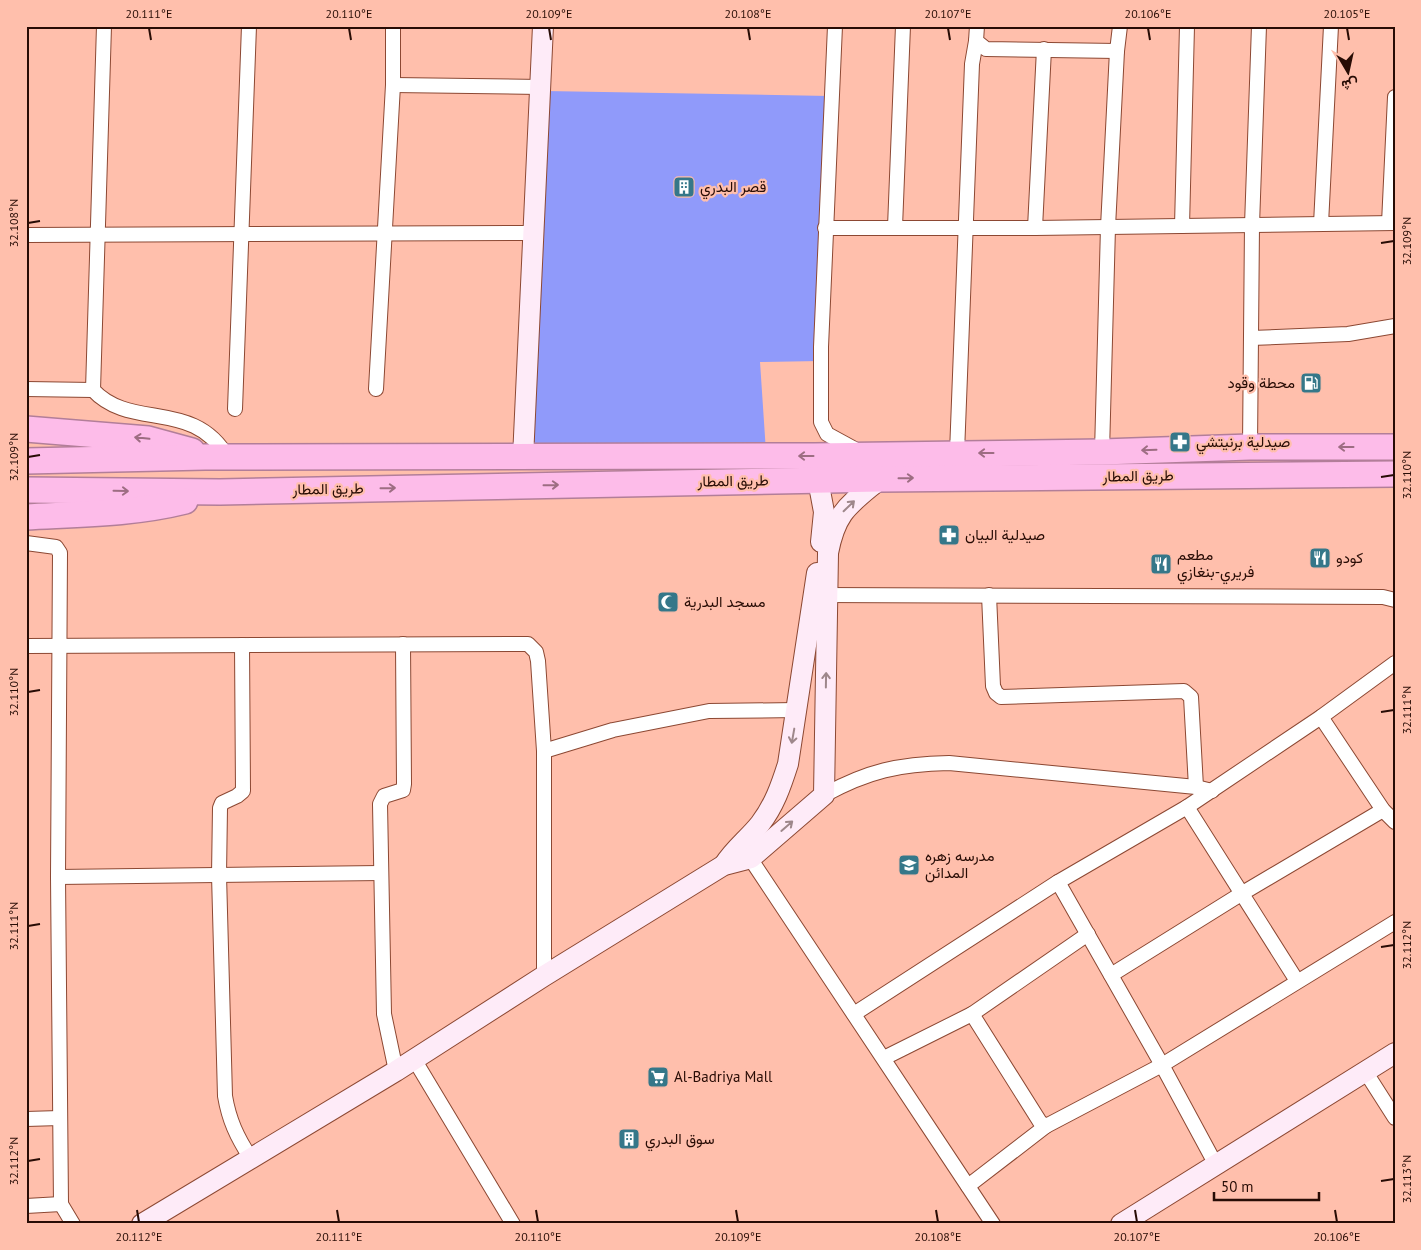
<svg xmlns="http://www.w3.org/2000/svg" width="1421" height="1250" viewBox="0 0 1421 1250" font-family="'PT Sans',Vazirmatn,sans-serif">
  <rect width="100%" height="100%" fill="#ffbfac"/>
  <!-- green -->
  <polygon fill="#909afa" points="545,91 829,96 820,361 760,362 766,452 526,454"/>
  <g fill="none" stroke-linecap="round" stroke-linejoin="round">
    <!-- street casing -->
    <g stroke="#8c4833" stroke-width="16">
      <g id="street">
        <path d="M104 26 93 390C131 431 194 398 228 458"/>
        <polyline points="835,26 821,347 821,422 827,434 860,452"/>
        <polyline points="977,26 976,41 986,49 1117,51 1120,26"/>
        <polyline points="393,85 540,87"/>
        <polyline points="1389,223 1395,97"/>
        <polyline points="1321,224 1331,26"/>
        <polyline points="1182,226 1187,26"/>
        <polyline points="895,227 903,26"/>
        <polyline points="825,228 1035,228 1395,223"/>
        <polyline points="1035,228 1044,49"/>
        <polyline points="26,235 533,233"/>
        <polyline points="1251,338 1348,334 1395,326"/>
        <polyline points="26,389 93,390"/>
        <polyline points="376,389 393,85 393,26"/>
        <polyline points="235,409 249,26"/>
        <polyline points="1250,447 1252,225 1259,26"/>
        <polyline points="1102,452 1108,227 1117,51"/>
        <polyline points="957,453 972,64 976,41"/>
        <polyline points="26,543 56,547 60,553 58,877 61,1204 73,1224"/>
        <polyline points="820,595 1383,597 1395,600"/>
        <polyline points="989,595 993,686 996,693 1001,697 1184,691 1191,697 1196,787"/>
        <path d="M242 645 243 791 237 796 222 803 220 808 219 875 225 1096C229 1120 237 1137 250 1157"/>
        <polyline points="26,646 528,644 536,652 538,661 544,751 544,976"/>
        <polyline points="1321,717 1383,810 1395,822"/>
        <polyline points="544,751 613,730 709,711 797,710"/>
        <path d="M824 795C868 771 899 764 949 763L1196 787 1212 791"/>
        <polyline points="1187,807 1297,981"/>
        <polyline points="746,852 993,1224"/>
        <polyline points="58,877 381,873"/>
        <polyline points="1058,882 1162,1065 1216,1165"/>
        <polyline points="1111,975 1241,894 1383,810"/>
        <polyline points="854,1014 1058,882 1187,807 1321,717 1395,663"/>
        <polyline points="972,1014 1040,1122 1046,1126 1162,1065 1395,922"/>
        <polyline points="884,1058 972,1014 1088,934"/>
        <polyline points="414,1059 513,1224"/>
        <polyline points="396,1071 384,1014 380,804 384,796 403,790 404,784 403,644"/>
        <polyline points="1365,1071 1395,1118"/>
        <polyline points="26,1119 60,1118"/>
        <polyline points="968,1186 1046,1126"/>
        <polyline points="26,1206 61,1204"/>
      </g>
    </g>
    <!-- secondary casing -->
    <g stroke="#8c4833" stroke-width="22">
      <g id="secondary">
        <polyline points="523,458 543,26"/>
        <polyline points="818,480 824,512 821,542"/>
        <path d="M724 865C734 849 748 839 760 824 774 806 781 786 788 764L817 573"/>
        <path d="M142 1224 396 1071 544 976 724 865 751 858 824 795 828 553C836 511 849 505 880 479"/>
        <polyline points="1121,1224 1395,1053"/>
      </g>
    </g>
    <!-- highway casing -->
    <g stroke="#b27e99" stroke-width="28">
      <g id="highway">
        <polyline points="26,429 148,439 192,451"/>
        <polyline points="26,461 205,457 814,456 1102,452 1250,447 1395,447"/>
        <polyline points="26,490 220,492 880,479 1395,474"/>
        <path d="M26 517C80 514 133 514 185 501"/>
      </g>
    </g>
    <!-- street -->
    <use href="#street" stroke="#fff" stroke-width="14"/>
    <!-- secondary -->
    <use href="#secondary" stroke="#feebf8" stroke-width="20"/>
    <!-- highway -->
    <use href="#highway" stroke="#fdbce9" stroke-width="25"/>
  </g>
  <!-- one-way arrows -->
  <defs><path id="oneway-shaft" d="M-6 0H5M1.5-3L5.5 0L1.5 3" fill="none" stroke-width="1.6" stroke-linecap="round" stroke-linejoin="round" transform="scale(1.25)"/></defs>
  <g stroke="#9d6d82">
    <use href="#oneway-shaft" transform="translate(142 438) rotate(-174)"/>
    <use href="#oneway-shaft" transform="translate(1346 447) rotate(-180)"/>
    <use href="#oneway-shaft" transform="translate(1149 450) rotate(178)"/>
    <use href="#oneway-shaft" transform="translate(986 453) rotate(180)"/>
    <use href="#oneway-shaft" transform="translate(806 456) rotate(180)"/>
    <use href="#oneway-shaft" transform="translate(906 478) rotate(-1)"/>
    <use href="#oneway-shaft" transform="translate(551 485) rotate(-1)"/>
    <use href="#oneway-shaft" transform="translate(388 488) rotate(-1)"/>
    <use href="#oneway-shaft" transform="translate(121 491) rotate(1)"/>
  </g>
  <g stroke="#9e878b">
    <use href="#oneway-shaft" transform="translate(849 506) rotate(-44)"/>
    <use href="#oneway-shaft" transform="translate(826 680) rotate(-89)"/>
    <use href="#oneway-shaft" transform="translate(793 736) rotate(100)"/>
    <use href="#oneway-shaft" transform="translate(787 826) rotate(-41)"/>
  </g>
  <!-- ticks -->
  <path fill="none" stroke="#280c05" stroke-width="2" d="M149 28 151 40M349 28 351 40M549 28 551 40M748 28 750 40M948 28 950 40M1148 28 1150 40M1347 28 1349 40M28 223 40 221M1381 243 1394 241M28 457 40 455M1381 477 1394 475M28 692 40 690M1381 712 1394 710M28 926 40 924M1381 947 1394 945M28 1161 40 1159M1381 1181 1394 1179M137 1210 139 1222M337 1210 339 1222M536 1210 538 1222M736 1210 738 1222M936 1210 938 1222M1135 1210 1137 1222M1335 1210 1337 1222"/>
  <!-- icons -->
  <defs>
    <g id="building-square" transform="scale(1.125)"><rect x="-9" y="-9" width="18" height="18" rx="4" fill="#357789" stroke="#ffbfac"/><path d="M-4-6H4V6H1V3H-1V6H-4ZM-2.5-4.3h1.7v1.8h-1.7ZM.8-4.3h1.7v1.8H.8ZM-2.5-1h1.7V.8h-1.7ZM.8-1h1.7V.8H.8Z" fill="#fff"/></g>
    <g id="fuel-square" transform="scale(1.125)"><rect x="-9" y="-9" width="18" height="18" rx="4" fill="#357789" stroke="#ffbfac"/><path d="M-5.5-6h7V0h2V4h1.3V-2.5L3-4.5l.8-.8L6-3V5H2.5V1h-1V6h-7ZM-4.2-4.7v3.2H.2V-4.7Z" fill="#fff"/></g>
    <g id="pharmacy-square" transform="scale(1.125)"><rect x="-9" y="-9" width="18" height="18" rx="4" fill="#357789" stroke="#ffbfac"/><path d="M-2-6h4v4h4v4h-4v4h-4v-4h-4v-4h4Z" fill="#fff"/></g>
    <g id="restaurant-square" transform="scale(1.125)"><rect x="-9" y="-9" width="18" height="18" rx="4" fill="#357789" stroke="#ffbfac"/><path d="M-5-6h1v4h1v-4h1v4h1v-4h1v5L-1.5 .5V6h-2V.5L-5-1ZM5-6V6H3V1.5H1.5Q1.5-4 5-6Z" fill="#fff"/></g>
    <g id="mosque-square" transform="scale(1.125)"><rect x="-9" y="-9" width="18" height="18" rx="4" fill="#357789" stroke="#ffbfac"/><path d="M3.5-4.9A6 6 0 1 0 3.5 4.9A5 5 0 1 1 3.5-4.9Z" fill="#fff"/></g>
    <g id="school-square" transform="scale(1.125)"><rect x="-9" y="-9" width="18" height="18" rx="4" fill="#357789" stroke="#ffbfac"/><path d="M0-5L7-2L0 1L-7-2ZM-4 1L0 2.5L4 1V4Q0 6-4 4Z" fill="#fff"/></g>
    <g id="supermarket-square" transform="scale(1.125)"><rect x="-9" y="-9" width="18" height="18" rx="4" fill="#357789" stroke="#ffbfac"/><path d="M-6-5.5h2.5l.6 2H6L4.5 2H-2.5L-4.4-4H-6ZM-1.5 3.2a1.3 1.3 0 1 0 .1 0ZM3 3.2a1.3 1.3 0 1 0 .1 0Z" fill="#fff"/></g>
  </defs>
  <g fill-rule="evenodd">
    <use href="#building-square" x="684" y="187"/>
    <use href="#fuel-square" x="1311" y="383"/>
    <use href="#pharmacy-square" x="1180" y="442"/>
    <use href="#pharmacy-square" x="949" y="535"/>
    <use href="#restaurant-square" x="1320" y="558"/>
    <use href="#restaurant-square" x="1161" y="564"/>
    <use href="#mosque-square" x="668" y="602"/>
    <use href="#school-square" x="909" y="865"/>
    <use href="#supermarket-square" x="658" y="1077"/>
    <use href="#building-square" x="629" y="1139"/>
  </g>
  <g text-anchor="middle" stroke-width="4.5" stroke-linejoin="round" paint-order="stroke">
    <!-- poi labels -->
    <g font-size="15" fill="#280c05" stroke="#ffbfac" text-anchor="start">
      <text x="700" y="192">قصر البدري</text>
      <text x="1295" y="388" text-anchor="end">محطة وقود</text>
      <text x="1196" y="447">صيدلية برنيتشي</text>
      <text x="965" y="540">صيدلية البيان</text>
      <text x="1177" y="560">مطعم<tspan x="1177" dy="17">فريري-بنغازي</tspan></text>
      <text x="1336" y="563">كودو</text>
      <text x="684" y="607">مسجد البدرية</text>
      <text x="925" y="861">مدرسه زهره<tspan x="925" dy="17">المدائن</tspan></text>
      <text x="674" y="1082">Al-Badriya Mall</text>
      <text x="645" y="1144">سوق البدري</text>
    </g>
    <!-- street labels -->
    <g font-size="15" fill="#280c05" stroke="#ffbfac">
      <text transform="translate(1138 476) rotate(-1)" y="5">طريق المطار</text>
      <text transform="translate(733 481) rotate(-1)" y="5">طريق المطار</text>
      <text transform="translate(328 489) rotate(-1)" y="5">طريق المطار</text>
    </g>
  </g>
  <!-- border -->
  <rect width="1421" height="1250" fill="none" stroke="#ffbfac" stroke-width="55"/>
  <!-- north arrow -->
  <g transform="translate(1348 72) rotate(171)" stroke="#ffbfac" stroke-width="4" paint-order="stroke">
  <path d="M0-4L9 19L0 12L-9 19Z" fill="#280c05"/>
  <text y="-8" font-size="14" font-weight="bold" text-anchor="middle" fill="#280c05">ش</text>
  </g>
  <!-- scale -->
  <path d="M1214 1192v8h105v-8" fill="none" stroke="#280c05" stroke-width="2.5"/>
  <text x="1221" y="1192" font-size="15" fill="#280c05" stroke="#ffbfac" stroke-width="4" paint-order="stroke">50 m</text>
  <rect x="28" y="28" width="1366" height="1194" fill="none" stroke="#280c05" stroke-width="2"/>
  <g font-size="12" text-anchor="middle" fill="#280c05">
    <text x="149" y="18">20.111°E</text>
    <text x="349" y="18">20.110°E</text>
    <text x="549" y="18">20.109°E</text>
    <text x="748" y="18">20.108°E</text>
    <text x="948" y="18">20.107°E</text>
    <text x="1148" y="18">20.106°E</text>
    <text x="1347" y="18">20.105°E</text>
    <text transform="translate(14 223) rotate(-90)" y="4">32.108°N</text>
    <text transform="translate(1407 241) rotate(-90)" y="4">32.109°N</text>
    <text transform="translate(14 457) rotate(-90)" y="4">32.109°N</text>
    <text transform="translate(1407 475) rotate(-90)" y="4">32.110°N</text>
    <text transform="translate(14 692) rotate(-90)" y="4">32.110°N</text>
    <text transform="translate(1407 710) rotate(-90)" y="4">32.111°N</text>
    <text transform="translate(14 926) rotate(-90)" y="4">32.111°N</text>
    <text transform="translate(1407 945) rotate(-90)" y="4">32.112°N</text>
    <text transform="translate(14 1161) rotate(-90)" y="4">32.112°N</text>
    <text transform="translate(1407 1179) rotate(-90)" y="4">32.113°N</text>
    <text x="139" y="1241">20.112°E</text>
    <text x="339" y="1241">20.111°E</text>
    <text x="538" y="1241">20.110°E</text>
    <text x="738" y="1241">20.109°E</text>
    <text x="938" y="1241">20.108°E</text>
    <text x="1137" y="1241">20.107°E</text>
    <text x="1337" y="1241">20.106°E</text>
  </g>
</svg>
